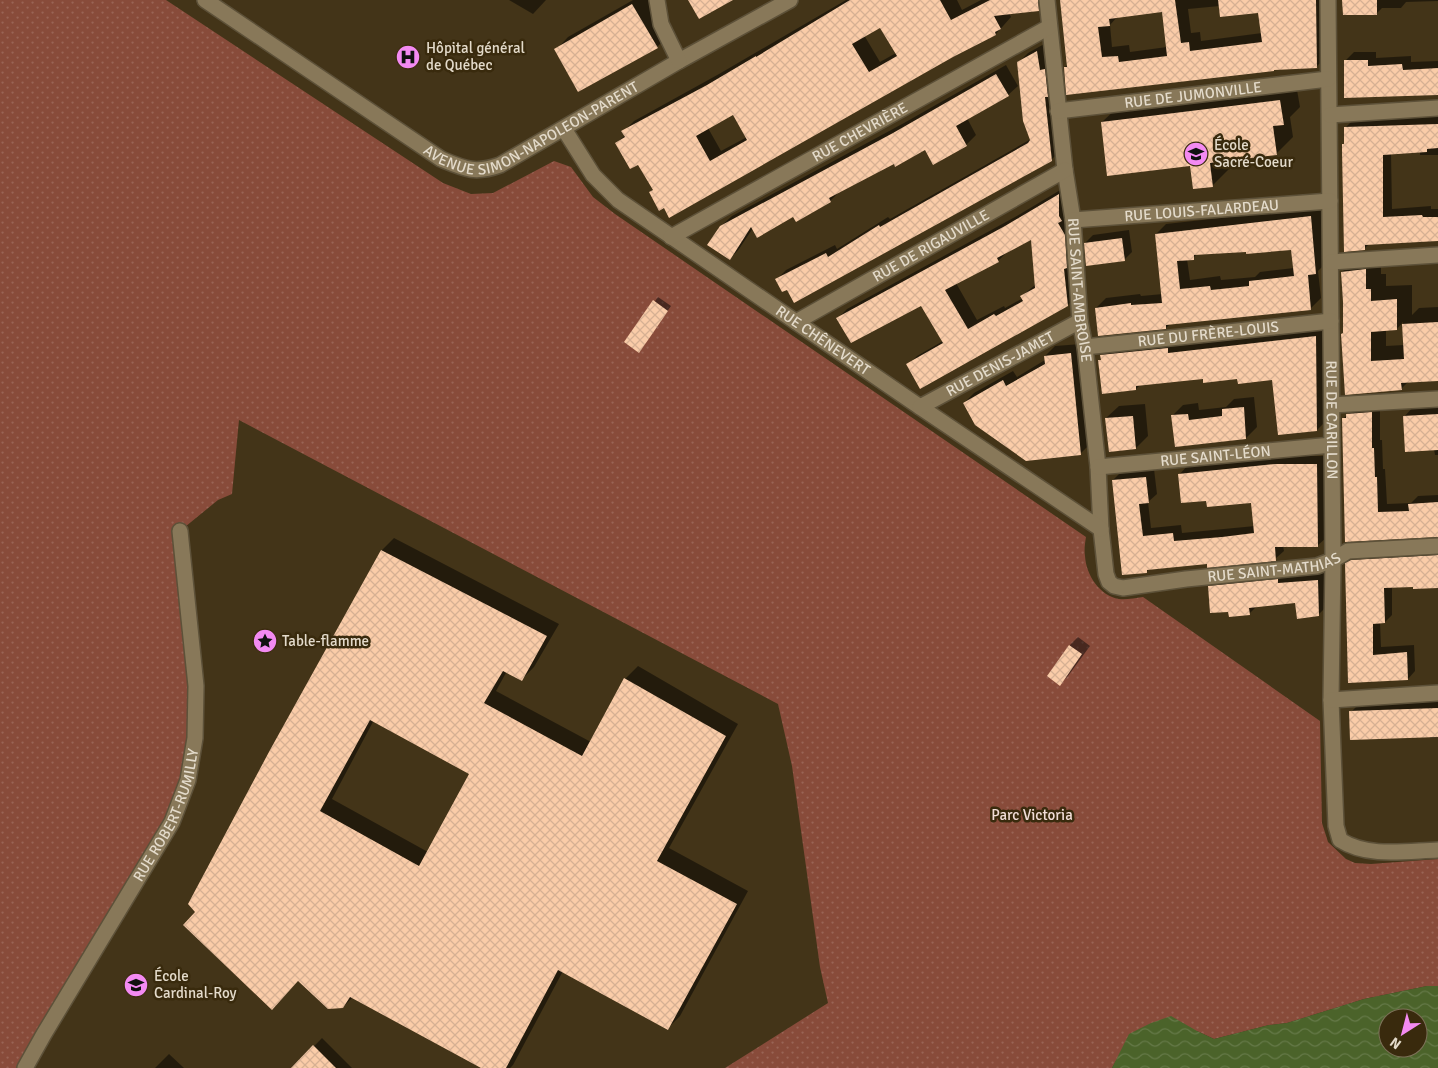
<svg xmlns="http://www.w3.org/2000/svg" width="1438" height="1068" viewBox="0 0 1438 1068" font-family="Signika,sans-serif">
  <defs>
    <pattern id="park-dots" width="8" height="8" patternUnits="userSpaceOnUse" patternTransform="scale(1.25)"><rect width="8" height="8" fill="#884b3a"/><path d="M2 2h.1M6 6h.1" fill="none" stroke="#996455" stroke-width="1.8" stroke-linecap="round"/></pattern>
    <pattern id="water-waves" width="16" height="10" patternUnits="userSpaceOnUse" patternTransform="scale(1.25)"><rect width="16" height="10" fill="#4b632a"/><path d="M0 5q4-4 8 0t8 0" fill="none" stroke="#657948"/></pattern>
    <pattern id="building-cross-hatch" width="8" height="8" patternUnits="userSpaceOnUse" patternTransform="scale(1.25)"><rect width="8" height="8" fill="#facca8"/><path d="M0 0l8 8M0 8l8-8" fill="none" stroke="#d6b093"/></pattern>
  </defs>
  <rect width="100%" height="100%" fill="#433418"/>
  <!-- park -->
  <path fill="url(#park-dots)" d="M0 0H166L443 183 471 194 493 193 554 161 571 167 593 197 615 214 1086 537C1085 543 1084 550 1085 556 1086 575 1100 596 1119 599 1126 600 1135 598 1143 597L1320 721 1322 823 1328 842 1346 859 1355 863 1371 864 1438 859V986H1427L1364 999 1287 1023 1269 1025 1214 1039 1197 1031 1121 1052 1112 1068H725L828 1003 820 967 792 766 778 704 239 420 232 494 218 500 180 531 195 738 172 822 25 1068H0Z"/>
  <!-- water -->
  <path fill="url(#water-waves)" fill-rule="evenodd" d="M1427 986H1438V1068H1112L1129 1034 1151 1023 1171 1016 1197 1031 1214 1039 1269 1025 1287 1023 1364 999ZM1388 1018H1418V1048H1388Z"/>
  <!-- shadow -->
  <g fill="#0007" fill-rule="evenodd">
    <polygon points="509,0 546,0 533,14"/>
    <polygon points="633,0 649,0 669,35 657,47 556,50 568,37"/>
    <path d="M846 0H957L962 10 981 0H1046L1036 10 1009 13 1011 17 996 34 664 206 650 192 654 189 638 163 617 143 625 135 623 132 634 121 719 74ZM881 26 896 53 880 62 864 35ZM733 114 747 137 721 151 708 128Z"/>
    <path d="M1062 0H1326L1327 56 1316 67H1065L1068 64ZM1220 6 1259 12 1262 33 1201 41 1200 32 1191 33 1188 9ZM1163 10 1167 47 1130 52 1129 45 1112 47 1110 25 1118 16Z"/>
    <polygon points="1344,0 1438,0 1438,1 1406,2 1401,8 1382,8 1377,13"/>
    <polygon points="1046,43 1061,150 1051,160 787,288 777,279 786,270 835,245 837,249 888,217 890,219 1031,139 1018,63 1028,53"/>
    <polygon points="1354,52 1376,52 1376,58 1411,56 1411,62 1438,61 1438,94 1345,61"/>
    <polygon points="1006,65 1018,86 1008,95 967,118 976,135 966,145 934,163 926,148 894,162 840,191 830,201 796,220 794,216 753,228 739,249 730,259 721,226 732,216 904,123"/>
    <polygon points="1296,84 1300,107 1290,117 1293,137 1276,154 1227,160 1229,169 1212,186 1191,164 1102,122 1119,106"/>
    <polygon points="1438,116 1438,155 1420,155 1420,152 1391,153 1392,209 1431,206 1431,209 1438,209 1438,240 1370,243 1364,249 1343,145 1346,142 1346,127 1354,119"/>
    <path d="M1067 186 1077 295 1068 305 908 365 917 356 943 341 922 305 838 318 847 309 1015 217ZM1032 238 1036 284 1022 296 1023 298 1005 308 1004 306 977 320 956 283 998 261 1007 252Z"/>
    <path d="M1321 207 1326 263 1318 271 1321 298 1310 309 1170 324 1166 328 1096 308 1106 298 1140 294 1141 296 1163 294 1156 234 1166 224ZM1292 248 1294 268 1260 272 1255 277 1221 280 1220 276 1190 280 1187 259 1193 258 1198 253Z"/>
    <polygon points="1129,230 1132,252 1124,260 1085,243 1093,235"/>
    <path d="M1381 254V274H1386V286L1412 285V315L1419 308 1438 307V379L1409 381 1401 389 1346 394 1342 272 1358 256ZM1403 322 1404 345 1386 346V329H1397Z"/>
    <polygon points="658,297 671,306 639,351 626,342"/>
    <polygon points="1324,329 1325,422 1317,430 1273,379 1204,377 1141,384 1136,389 1100,361 1102,358 1102,355 1110,347 1175,340 1176,346"/>
    <polygon points="1081,344 1090,444 1080,454 964,403 974,393 1013,371 1017,377 1045,360 1045,356 1055,346"/>
    <polygon points="1254,397 1257,427 1246,438 1172,416 1183,405 1198,403 1199,410 1226,407 1234,399"/>
    <polygon points="1145,404 1148,436 1136,448 1106,418 1119,406"/>
    <polygon points="1380,404 1380,440 1382,440 1383,469 1385,469 1387,504 1411,503 1418,496 1438,495 1438,530 1346,539 1343,419 1356,406"/>
    <polygon points="1438,407 1438,455 1435,455 1434,449 1404,417 1412,408"/>
    <polygon points="1284,456 1325,456 1326,538 1317,546 1283,546 1284,551 1275,559 1208,563 1149,569 1147,571 1113,480 1121,472 1154,469 1157,494 1148,502 1151,528 1181,525 1182,533 1255,526 1252,501 1207,499 1179,475 1187,466"/>
    <path d="M394 538 559 624 534 667 522 679 507 671 496 691 591 742 625 679 638 666 738 724 669 848 748 891 680 1016 668 1028 563 971 513 1065 510 1068H483L353 997 343 1007 299 980 197 912 382 550ZM374 720 470 773 428 852 332 799Z"/>
    <polygon points="1438,553 1438,587 1392,587 1392,615 1385,622 1380,622 1381,647 1414,645 1415,671 1408,679 1349,682 1347,564 1355,556"/>
    <polygon points="1327,571 1328,605 1318,615 1297,602 1257,606 1249,614 1230,610 1210,587 1219,577"/>
    <polygon points="1078,637 1090,646 1068,676 1060,684 1048,675 1070,645"/>
    <polygon points="1438,700 1438,737 1430,738 1429,736 1351,712 1359,704"/>
    <polygon points="322,1038 352,1068 293,1068"/>
    <polygon points="169,1054 184,1068 155,1068"/>
  </g>
  <!-- building -->
  <g fill="url(#building-cross-hatch)" fill-rule="evenodd">
    <polygon points="688,0 733,0 699,19"/>
    <path d="M850 0H940L951 20 990 0H1038L1039 11 994 16 1001 29 995 32 996 35 953 57 669 218 664 208 659 211 649 192 653 190 638 165 630 169 615 143 625 137 621 131 707 85 756 56V57ZM880 28 897 56 869 72 852 44ZM733 115 747 140 710 161 696 136Z"/>
    <path d="M1060 0H1175L1181 43 1189 42 1190 51 1262 42 1258 13 1220 17 1218 0H1316L1317 68 1274 70V71L1066 95 1064 67H1067ZM1162 12 1167 56 1119 62 1118 56 1102 57 1098 27 1110 26 1109 19Z"/>
    <polygon points="1342,0 1377,0 1377,15 1343,15"/>
    <polygon points="632,4 658,48 578,92 554,49"/>
    <polygon points="1037,51 1040,70 1045,69 1048,97 1045,97 1052,161 794,303 787,290 782,292 775,279 826,253 828,257 879,225 880,227 1028,143 1030,140 1023,121 1017,62"/>
    <polygon points="1344,60 1368,60 1368,66 1402,64 1403,70 1438,68 1438,95 1344,98"/>
    <polygon points="996,74 1009,96 956,126 967,146 933,165 925,150 895,167 894,164 829,198 831,202 796,222 793,217 757,238 751,227 730,260 707,245 720,226 893,133"/>
    <polygon points="1280,100 1284,125 1273,126 1277,155 1210,163 1213,187 1193,189 1190,166 1107,176 1101,122"/>
    <polygon points="1438,124 1438,148 1427,149 1427,152 1383,155 1383,217 1422,215 1423,217 1438,217 1438,241 1365,245 1365,250 1344,252 1342,151 1342,144 1344,144 1344,127"/>
    <path d="M1059 194V216L1062 221 1058 223 1065 235 1067 268 1064 269 1068 306 920 389 906 364 943 343 921 306 851 343 836 318 1005 226ZM1031 240 1035 288 1020 296 1023 301 996 316 994 314 968 329 945 290 999 262 997 258Z"/>
    <path d="M1311 216 1316 274 1308 275 1311 310 1166 325V329L1098 336 1095 308 1131 303V305L1162 303 1155 234ZM1291 250 1294 276 1249 281V286L1211 290 1210 286 1180 289 1177 261 1194 260V255L1246 252V254Z"/>
    <polygon points="1122,238 1125,261 1086,266 1084,243"/>
    <polygon points="1366,269 1366,289 1371,289 1371,301 1397,299 1397,330 1371,332 1371,361 1404,359 1402,324 1438,322 1438,381 1401,383 1402,390 1345,395 1341,334 1343,333 1343,302 1341,272"/>
    <polygon points="653,300 668,311 639,353 624,342"/>
    <polygon points="1316,336 1317,431 1278,435 1272,380 1238,384 1237,379 1203,383 1203,379 1136,386 1136,390 1102,394 1098,360 1101,360 1100,355 1168,348 1168,353"/>
    <polygon points="1071,353 1081,455 1026,461 975,425 963,403 1003,380 1006,386 1045,364 1044,356"/>
    <polygon points="1244,407 1246,439 1175,447 1171,415 1188,414 1189,420 1222,416 1222,409"/>
    <polygon points="1372,412 1372,448 1374,448 1375,477 1377,477 1378,512 1409,511 1408,504 1438,502 1438,537 1345,542 1342,418 1346,418 1346,414"/>
    <polygon points="1438,414 1438,450 1405,452 1403,416"/>
    <polygon points="1133,416 1136,449 1109,452 1105,418"/>
    <polygon points="1275,464 1317,464 1318,547 1275,547 1276,561 1207,568 1207,564 1147,570 1147,573 1122,575 1112,480 1146,477 1149,503 1139,504 1143,536 1173,533 1174,541 1222,537 1254,533 1251,503 1207,507 1206,501 1181,503 1178,474"/>
    <path d="M381 550 547 636 522 681 503 671 484 703 582 756 624 678 726 736 657 861 737 904 668 1030 558 970 506 1068H481L350 997 343 1008 328 1009 298 981 272 1010 183 925 195 912 188 904 270 750ZM370 720 469 774 419 866 320 811Z"/>
    <polygon points="1438,555 1438,588 1413,589 1413,587 1384,588 1385,623 1373,624 1373,655 1407,652 1408,680 1348,683 1345,563 1351,560"/>
    <polygon points="1278,579 1278,583 1318,580 1319,616 1297,619 1295,603 1249,608 1250,615 1229,617 1228,612 1210,613 1208,586"/>
    <polygon points="1069,645 1082,654 1060,686 1047,676"/>
    <polygon points="1438,708 1438,737 1350,740 1349,711"/>
    <polygon points="313,1045 336,1068 291,1068"/>
  </g>
  <g fill="none" stroke-linecap="round" stroke-linejoin="round">
    <!-- minor casing -->
    <g stroke="#5d5139" stroke-width="18">
      <g id="minor">
        <path id="s1" d="M205 0 441 159C465 169 475 174 500 165L679 61 790 0"/>
        <polyline points="657,0 661,24 679,61"/>
        <path id="s2" d="M1047 0 1065 170 1073 220 1080 321 1085 347 1098 467 1101 529 1106 574 1109 582 1114 586 1123 588 1186 579 1317 566 1333 560 1348 551 1438 546"/>
        <path id="s3" d="M1328 0 1333 560 1331 700 1336 826 1340 840C1368 858 1406 851 1438 850"/>
        <path id="s4" d="M1058 111 1328 79"/>
        <polyline points="1330,115 1438,108"/>
        <path id="s5" d="M564 129 593 175 618 200 920 407 1101 529"/>
        <path id="s6" d="M1073 220 1330 201"/>
        <path id="s7" d="M671 237 1049 27"/>
        <polyline points="1331,262 1438,255"/>
        <path id="s8" d="M796 322 1065 170"/>
        <path id="s9" d="M1085 347 1331 321"/>
        <polyline points="1332,405 1438,399"/>
        <path id="s10" d="M920 407 1080 321"/>
        <path id="s11" d="M1098 467 1332 445"/>
        <polyline points="1331,700 1438,693"/>
        <path id="s12" d="M25 1068 44 1034 172 822 188 780 195 738 196 686 180 531"/>
      </g>
    </g>
    <!-- minor -->
    <use href="#minor" stroke="#887859" stroke-width="15"/>
  </g>
  <!-- icons -->
  <defs>
    <g id="hospital-disc" transform="scale(1.25)"><circle r="9.5" fill="#f38af2" stroke="#392a0d"/><path d="M-5-5h3v3.5h4V-5h3V5h-3V1.5h-4V5h-3Z" fill="#111"/></g>
    <g id="school-disc" transform="scale(1.25)"><circle r="9.5" fill="#f38af2" stroke="#392a0d"/><path d="M0-5L7-2L0 1L-7-2ZM-4 1L0 2.5L4 1V4Q0 6-4 4Z" fill="#111"/></g>
    <g id="sight-disc" transform="scale(1.25)"><circle r="9.5" fill="#f38af2" stroke="#392a0d"/><path d="M0-6L1.8-2.2L6-1.7L2.9 1.2L3.7 5.4L0 3.3L-3.7 5.4L-2.9 1.2L-6-1.7L-1.8-2.2Z" fill="#111"/></g>
  </defs>
  <g fill-rule="evenodd">
    <use href="#hospital-disc" x="408" y="57"/>
    <use href="#school-disc" x="1196" y="154"/>
    <use href="#sight-disc" x="265" y="641"/>
    <use href="#school-disc" x="136" y="985"/>
  </g>
  <g text-anchor="middle" stroke-width="5" stroke-linejoin="round" paint-order="stroke">
    <!-- poi labels -->
    <g font-size="15" fill="#e4dbcb" stroke="#392a0d" text-anchor="start">
      <text x="426" y="53">Hôpital général<tspan x="426" dy="17">de Québec</tspan></text>
      <text x="1214" y="150">École<tspan x="1214" dy="17">Sacré-Coeur</tspan></text>
      <text x="282" y="646">Table-flamme</text>
      <text x="154" y="981">École<tspan x="154" dy="17">Cardinal-Roy</tspan></text>
    </g>
    <!-- street labels -->
    <g font-size="15" fill="#e4dbcb" stroke="#392a0d">
      <text dy="5" stroke="none"><textPath href="#s4" startOffset="136">RUE DE JUMONVILLE</textPath></text>
      <text dy="5" stroke="none"><textPath href="#s1" startOffset="385">AVENUE SIMON-NAPOLEON-PARENT</textPath></text>
      <text dy="5" stroke="none"><textPath href="#s7" startOffset="216">RUE CHEVRIÈRE</textPath></text>
      <text dy="5" stroke="none"><textPath href="#s6" startOffset="129">RUE LOUIS-FALARDEAU</textPath></text>
      <text dy="5" stroke="none"><textPath href="#s8" startOffset="155">RUE DE RIGAUVILLE</textPath></text>
      <text dy="5" stroke="none"><textPath href="#s2" startOffset="292">RUE SAINT-AMBROISE</textPath></text>
      <text dy="5" stroke="none"><textPath href="#s9" startOffset="124">RUE DU FRÈRE-LOUIS</textPath></text>
      <text dy="5" stroke="none"><textPath href="#s5" startOffset="338">RUE CHÊNEVERT</textPath></text>
      <text dy="5" stroke="none"><textPath href="#s10" startOffset="91">RUE DENIS-JAMET</textPath></text>
      <text dy="5" stroke="none"><textPath href="#s3" startOffset="420">RUE DE CARILLON</textPath></text>
      <text dy="5" stroke="none"><textPath href="#s11" startOffset="118">RUE SAINT-LÉON</textPath></text>
      <text dy="5" stroke="none"><textPath href="#s2" startOffset="754">RUE SAINT-MATHIAS</textPath></text>
      <text dy="5" stroke="none"><textPath href="#s12" startOffset="291">RUE ROBERT-RUMILLY</textPath></text>
    </g>
    <!-- park labels -->
    <g font-size="15" fill="#f1ddd7" stroke="#392a0d">
      <text x="1032" y="820">Parc Victoria</text>
    </g>
  </g>
  <!-- north arrow -->
  <g transform="translate(1403 1033) rotate(216)"><circle r="24" fill="#392a0d" stroke="#7d7159"/>
  <path d="M0-4L9 19L0 12L-9 19Z" fill="#f38af2"/>
  <text y="-8" font-size="14" font-weight="bold" text-anchor="middle" fill="#e4dbcb">N</text>
  </g>
</svg>
